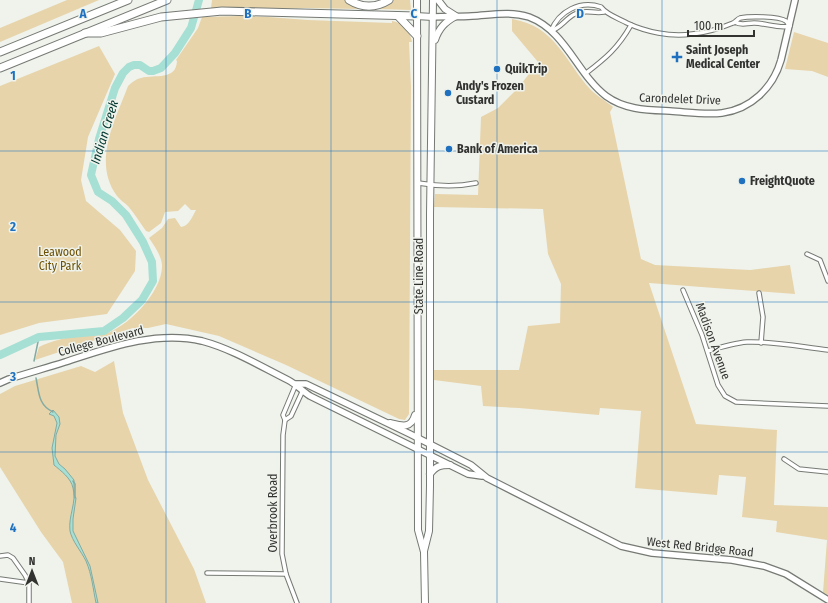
<svg xmlns="http://www.w3.org/2000/svg" width="828" height="603" viewBox="0 0 828 603" font-family="'Fira Sans Condensed',sans-serif">
  <rect width="100%" height="100%" fill="#eff3ec"/>
  <!-- green -->
  <g fill="#e7d4ab">
    <polygon points="67,0 99,0 0,42 0,28"/>
    <polygon points="212,0 345,0 358,7 358,9 306,8 276,9 211,8"/>
    <polygon points="393,0 410,0 411,10 379,9 379,7"/>
    <path d="M239 16 268 17 308 20 392 23V21C404 23 410 31 412 42H409L411 87 409 414 405 420 399 419 286 365 219 336 166 324 148 328H133L123 331 35 360 39 347C51 341 66 337 80 336 87 335 94 336 101 335 126 330 163 292 162 265 161 255 155 247 149 238L162 228 168 219 175 218 181 227C189 226 192 217 196 210H191L185 204 178 211 165 212 161 223 149 232 146 231C140 223 135 214 128 206 125 203 120 200 117 196 92 162 115 121 128 86 132 82 136 79 141 78 155 74 176 81 177 61L176 60 198 28 202 17Z"/>
    <path d="M512 19C556 26 565 62 591 90 597 96 606 101 613 107L610 112 641 259 655 265 750 270 790 265 795 294 649 283 696 424 777 430 774 505 828 507V595L823 592 827 540 776 532 777 521 742 517 746 477 719 475 717 495 635 488 641 411 600 408 599 415 519 408 483 406 481 386 434 380V370H519L528 326 560 323 561 284 548 254 543 209 434 207 435 194 478 195 481 117 498 108 519 87 538 62 512 31Z"/>
    <polygon points="794,32 828,43 828,77 812,71 785,69"/>
    <polygon points="99,46 115,74 88,137 81,180 86,201 120,230 136,251 135,271 107,314 39,323 0,335 0,86"/>
    <polygon points="114,361 123,413 148,480 194,569 206,603 72,603 63,562 41,532 0,467 0,394 15,386 81,366 95,372"/>
  </g>
  <!-- water -->
  <path fill="#a6dfd3" stroke="#83aba2" d="M53 410 59 417 60 424 56 435 55 456 59 464 65 469 74 480V495L76 498 73 519V531L90 566 98 603H96C93 589 92 575 86 561 81 551 72 541 70 531 68 516 77 502 73 488 71 478 61 471 54 465L52 448 57 423 54 416 49 414Z"/>
  <g fill="none" stroke-linecap="round" stroke-linejoin="round">
    <!-- stream -->
    <g stroke="#83aba2" stroke-width="1.5">
      <polyline points="34,361 39,337"/>
      <path d="M36 378C39 392 38 405 53 412"/>
      <polyline points="73,481 75,484 75,498"/>
    </g>
    <!-- river -->
    <polyline stroke="#a6dfd3" stroke-width="8" points="0,355 39,337 104,331 123,318 142,300 153,281 152,262 143,242 126,215 112,201 98,192 91,175 99,139 115,88 123,73 129,67 134,65 140,65 149,71 153,71 161,68 175,53 191,28 199,0"/>
    <!-- street casing -->
    <g stroke="#767a74" stroke-width="5.5">
      <g id="street">
        <path d="M551 31C559 11 580 0 601 7 607 15 618 18 627 23 646 32 670 37 692 34 705 33 721 28 733 23 736 22 737 19 740 18 749 16 779 16 786 21 787 22 788 24 790 26 780 29 765 23 754 23 747 23 741 26 735 22"/>
        <path d="M551 31C561 28 566 18 575 14 585 9 594 14 604 12"/>
        <path d="M585 74C606 58 618 48 631 25"/>
        <path d="M418 183C436 186 457 187 476 183"/>
        <polyline points="807,254 820,260 828,281"/>
        <polyline points="683,290 702,335 718,385 725,396 736,402 828,406"/>
        <polyline points="759,293 763,317 761,343"/>
        <path d="M708 351C721 347 734 343 747 342 774 341 802 347 828 350"/>
        <polyline points="296,384 283,415 285,420 283,435 282,554 286,574 297,603"/>
        <polyline points="285,420 291,416 303,390"/>
        <polyline points="784,459 799,469 828,472"/>
        <polyline points="0,556 8,555 13,558 25,575 29,583 29,603"/>
        <polyline points="207,573 286,574"/>
        <polyline points="0,579 29,583"/>
      </g>
    </g>
    <!-- secondary casing -->
    <g stroke="#767a74" stroke-width="8">
      <g id="secondary">
        <path d="M433 17C446 16 459 17 472 16 491 15 510 11 529 17 566 31 577 74 606 96 625 110 648 110 670 111 687 112 705 115 722 113 751 109 773 88 781 60L795 0"/>
        <path d="M0 383 9 379C28 373 46 368 65 362 108 348 156 330 202 341 232 349 260 366 288 380 296 384 302 391 310 396L468 474 482 476"/>
        <polyline points="296,384 306,384 410,434 471,465 487,478 621,546 652,553 732,560 764,566 786,574 828,600"/>
      </g>
    </g>
    <!-- primary casing -->
    <g stroke="#767a74" stroke-width="8">
      <g id="primary">
        <polyline points="417,0 418,530 424,552 425,603"/>
        <polyline points="416,16 433,17"/>
        <path d="M435 40C439 28 445 22 456 16L445 9 438 0"/>
        <path d="M390 423C402 426 411 429 415 415"/>
        <path d="M430 474C436 466 440 465 450 465"/>
        <polyline points="424,551 429,531 430,486 430,214 433,0"/>
      </g>
    </g>
    <!-- highway casing -->
    <g stroke="#767a74" stroke-width="9">
      <g id="highway">
        <path d="M349 0C362 8 376 8 389 0"/>
        <polyline points="398,16 417,36"/>
        <polyline points="85,33 101,33 161,17 222,11 416,16"/>
        <polyline points="0,52 128,0"/>
        <polyline points="0,68 167,0"/>
      </g>
    </g>
    <!-- street -->
    <use href="#street" stroke="#fff" stroke-width="3.5"/>
    <!-- secondary -->
    <use href="#secondary" stroke="#fff" stroke-width="5.5"/>
    <!-- primary -->
    <use href="#primary" stroke="#fff" stroke-width="6"/>
    <!-- highway -->
    <use href="#highway" stroke="#fff" stroke-width="7"/>
  </g>
  <!-- grid -->
  <path fill="none" stroke="#1f71bf" stroke-width="1" stroke-opacity="0.55" d="M166 0V603M331 0V603M497 0V603M662 0V603M0 151H828M0 302H828M0 452H828"/>
  <!-- markers -->
  <g fill="#1f71bf" stroke="#eff3ec" stroke-width="1.5">
    <path d="M675 51h4v4h4v4h-4v4h-4v-4h-4v-4h4z"/>
    <circle cx="497" cy="69" r="4"/>
    <circle cx="448" cy="93" r="4"/>
    <circle cx="449" cy="149" r="4"/>
    <circle cx="742" cy="181" r="4"/>
  </g>
  <g text-anchor="middle" stroke-width="3" stroke-linejoin="round" paint-order="stroke">
    <!-- poi labels -->
    <g font-size="12" font-weight="bold" fill="#323331" stroke="#eff3ec" text-anchor="start">
      <text x="686" y="54">Saint Joseph<tspan x="686" dy="14">Medical Center</tspan></text>
      <text x="505" y="73">QuikTrip</text>
      <text x="456" y="90">Andy's Frozen<tspan x="456" dy="14">Custard</tspan></text>
      <text x="457" y="153">Bank of America</text>
      <text x="750" y="185">FreightQuote</text>
    </g>
    <!-- street labels -->
    <g font-size="12" fill="#323331" stroke="#eff3ec">
      <text transform="translate(680 99) rotate(2)" y="4">Carondelet Drive</text>
      <text transform="translate(419 276) rotate(-90)" y="4">State Line Road</text>
      <text transform="translate(101 341) rotate(-15)" y="4">College Boulevard</text>
      <text transform="translate(713 341) rotate(70)" y="4">Madison Avenue</text>
      <text transform="translate(273 513) rotate(-90)" y="4">Overbrook Road</text>
      <text transform="translate(700 547) rotate(6)" y="4">West Red Bridge Road</text>
    </g>
    <!-- park labels -->
    <g font-size="12" fill="#6d5206" stroke="#eff3ec">
      <text x="60" y="256">Leawood<tspan x="60" dy="14">City Park</tspan></text>
    </g>
    <!-- water labels -->
    <g font-size="13" font-style="italic" fill="#023831" stroke="#eff3ec">
      <text transform="translate(104 132) rotate(-73)" y="5">Indian Creek</text>
    </g>
  </g>
  <g font-size="13" text-anchor="middle" font-weight="bold" fill="#1f71bf" stroke="#eff3ec" stroke-width="3" stroke-linejoin="round" paint-order="stroke">
    <text x="83" y="18">A</text>
    <text x="248" y="18">B</text>
    <text x="414" y="18">C</text>
    <text x="580" y="18">D</text>
    <text x="13" y="80">1</text>
    <text x="13" y="231">2</text>
    <text x="13" y="381">3</text>
    <text x="13" y="532">4</text>
  </g>
  <!-- north arrow -->
  <g transform="translate(32 571)" stroke="#eff3ec" stroke-width="3" paint-order="stroke">
  <path d="M0-3L7 15L0 10L-7 15Z" fill="#323331"/>
  <text y="-6" font-size="11" font-weight="bold" text-anchor="middle" fill="#323331">N</text>
  </g>
  <!-- scale -->
  <path d="M688 30v6h66v-6" fill="none" stroke="#323331" stroke-width="2"/>
  <text x="694" y="30" font-size="12" fill="#323331" stroke="#eff3ec" stroke-width="3" paint-order="stroke">100 m</text>
</svg>
